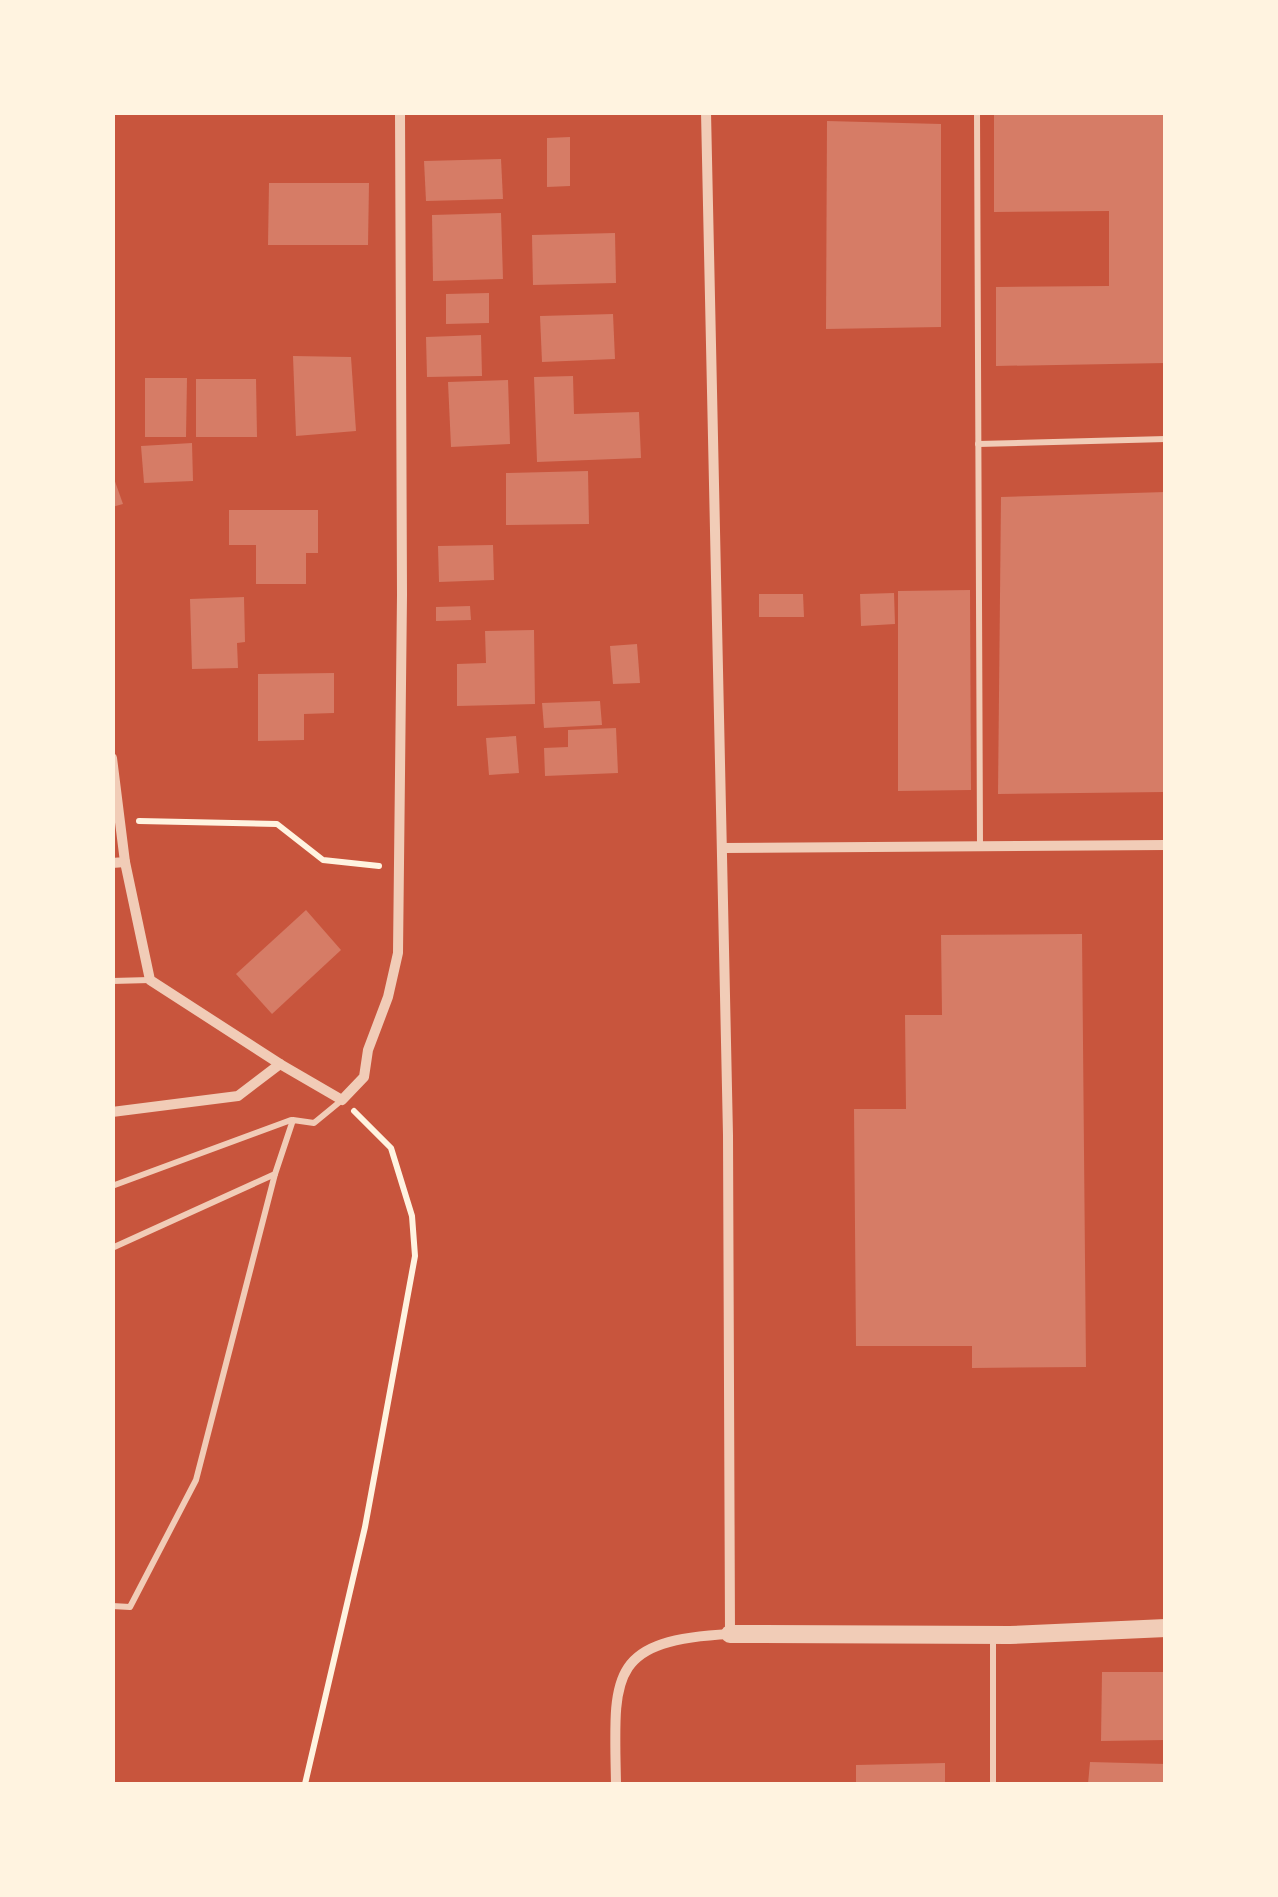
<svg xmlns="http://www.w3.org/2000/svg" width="1278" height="1897" viewBox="0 0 1278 1897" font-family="'Fira Sans Condensed',sans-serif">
  <rect width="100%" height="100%" fill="#c8553d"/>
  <!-- building -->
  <g fill="#d67c66">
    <polygon points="1166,112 1166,363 996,366 996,287 1109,286 1109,211 994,212 994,113"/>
    <polygon points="827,121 941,124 941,327 826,329"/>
    <polygon points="570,137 570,186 547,187 547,138"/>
    <polygon points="501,159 503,199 426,201 424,161"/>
    <polygon points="269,183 369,183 368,245 268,245"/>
    <polygon points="501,213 503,279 433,281 432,215"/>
    <polygon points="615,233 616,283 533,285 532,235"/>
    <polygon points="489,293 489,323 446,324 446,294"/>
    <polygon points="613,314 615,359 542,362 540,316"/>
    <polygon points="481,335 482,376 427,377 426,337"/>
    <polygon points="293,356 351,357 356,431 296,436"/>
    <polygon points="573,376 574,414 639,412 641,458 537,462 534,377"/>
    <polygon points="145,378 187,378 186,437 145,437"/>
    <polygon points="196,379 256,379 257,437 196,437"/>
    <polygon points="508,380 510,444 451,447 448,382"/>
    <polygon points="192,443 193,481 144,483 141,446"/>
    <polygon points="588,471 589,524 506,525 506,473"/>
    <polygon points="112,473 123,504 112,507"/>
    <polygon points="1166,492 1166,792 998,794 1001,497"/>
    <polygon points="229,510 318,510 318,553 306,553 306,584 256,584 256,545 229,545"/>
    <polygon points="493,545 494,580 439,582 438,546"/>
    <polygon points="970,590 971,790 898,791 898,591"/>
    <polygon points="894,593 895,624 861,626 860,594"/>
    <polygon points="759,594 803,594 804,617 759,617"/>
    <polygon points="244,597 245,642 237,643 238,668 192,669 190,599"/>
    <polygon points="470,606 471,620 436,621 436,607"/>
    <polygon points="534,630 535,704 457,706 457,664 486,663 485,631"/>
    <polygon points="637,644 640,683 613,684 610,646"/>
    <polygon points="334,673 334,713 304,714 304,740 258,741 258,674"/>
    <polygon points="600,701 602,725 544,728 542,703"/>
    <polygon points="616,728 618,773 545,776 544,748 568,747 568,730"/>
    <polygon points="516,736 519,773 489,775 486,738"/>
    <polygon points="306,910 341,950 272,1014 236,974"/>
    <polygon points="1082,934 1086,1367 972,1368 972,1346 856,1346 854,1109 906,1109 905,1015 942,1015 941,935"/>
    <polygon points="1102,1672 1166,1672 1166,1740 1101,1741"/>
    <polygon points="1090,1762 1166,1764 1166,1784 1088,1784"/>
    <polygon points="945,1763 945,1784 856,1784 856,1765"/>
  </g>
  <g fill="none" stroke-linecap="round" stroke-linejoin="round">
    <!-- path -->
    <g stroke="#fff3e0" stroke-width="6">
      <polyline points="139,821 277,824 323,860 379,866"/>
      <polyline points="305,1784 365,1527 415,1256 412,1216 391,1148 354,1111"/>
    </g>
    <!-- service -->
    <g stroke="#f1ccb7" stroke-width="6">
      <polyline points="977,112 980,845"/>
      <polyline points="978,444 1166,439"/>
      <polyline points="112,981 150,980"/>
      <polyline points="112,1186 291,1120"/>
      <polyline points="112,1248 275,1174 293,1120 314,1123 342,1100"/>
      <polyline points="112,1606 130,1607 196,1480 275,1174"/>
      <polyline points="993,1636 993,1784"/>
    </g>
    <!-- minor -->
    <g stroke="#f1ccb7" stroke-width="10">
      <polyline points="112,758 125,862 112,863"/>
      <polyline points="723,848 1166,845"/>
      <polyline points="125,862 150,980 280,1064 342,1100 364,1077 368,1050 388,997 398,953 402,595 400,112"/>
      <polyline points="112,1112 238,1096 280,1064"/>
      <path d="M616 1784C614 1676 607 1640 730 1634L728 1135 706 112"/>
    </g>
    <!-- tertiary -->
    <polyline stroke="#f1ccb7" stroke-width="18" points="730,1634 1010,1635 1166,1628"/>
  </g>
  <!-- border -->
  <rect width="1278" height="1897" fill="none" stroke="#fff3e0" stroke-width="230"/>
</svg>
